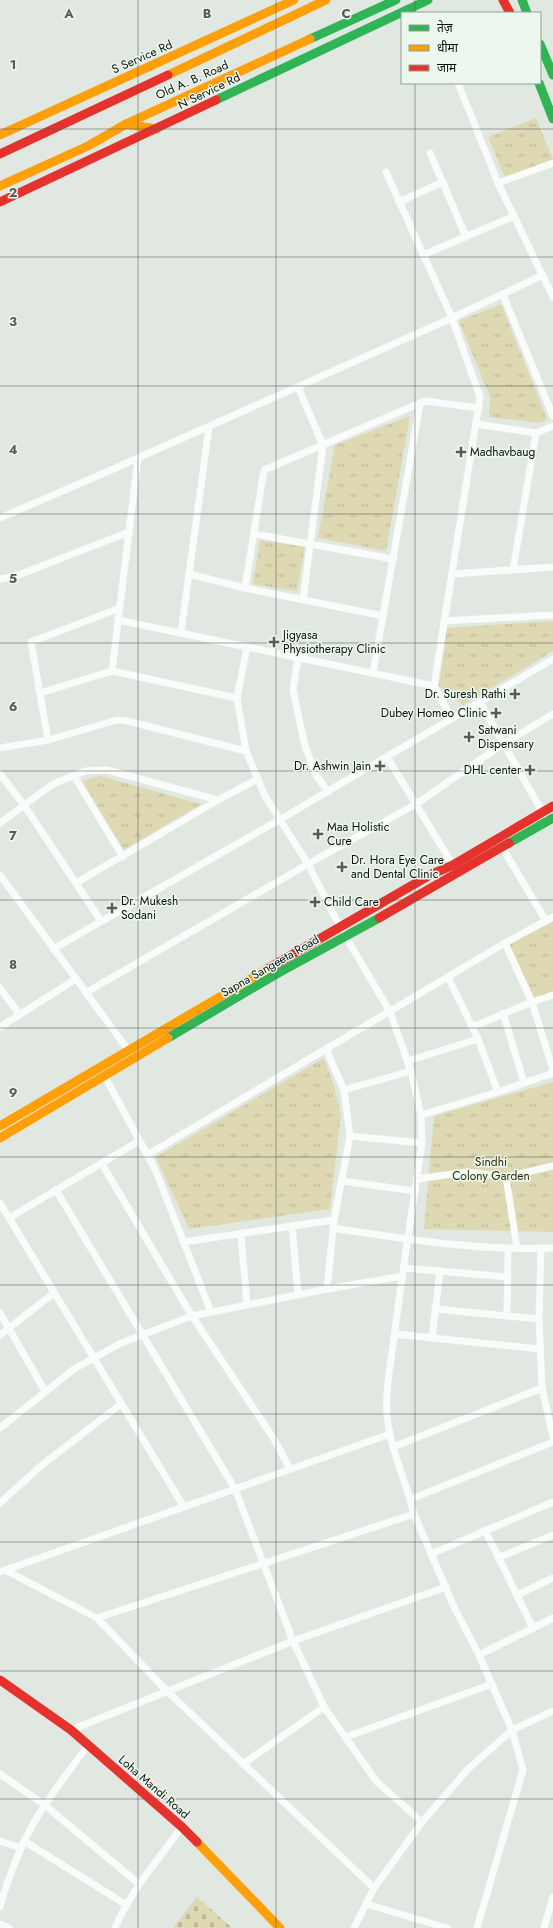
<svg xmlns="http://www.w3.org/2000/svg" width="553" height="1928" viewBox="0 0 553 1928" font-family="Jost,'Noto Sans Devanagari',sans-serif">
  <defs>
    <pattern id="grass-tufts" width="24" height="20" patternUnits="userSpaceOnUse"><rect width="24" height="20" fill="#ded8b3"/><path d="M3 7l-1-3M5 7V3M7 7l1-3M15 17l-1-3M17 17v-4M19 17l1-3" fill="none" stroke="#bdb899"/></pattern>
    <pattern id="cemetery-stones" width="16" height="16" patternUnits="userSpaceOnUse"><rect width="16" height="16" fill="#ded8b3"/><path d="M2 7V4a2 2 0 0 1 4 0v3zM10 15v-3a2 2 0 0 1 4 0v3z" fill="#bdb899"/></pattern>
  </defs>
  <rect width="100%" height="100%" fill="#e1e8e2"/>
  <!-- grass -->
  <g fill="url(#grass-tufts)">
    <polygon points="536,118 553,159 553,164 507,183 488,137"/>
    <polygon points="501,304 547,419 542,423 489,417 490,397 459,321"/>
    <polygon points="410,416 386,551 318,538 335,445"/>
    <polygon points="260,540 305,547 297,591 253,584"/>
    <polygon points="553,621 553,651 463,705 439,686 447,628"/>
    <polygon points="100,776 201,804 124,850 82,781"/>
    <polygon points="553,917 553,995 532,1002 505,943"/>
    <polygon points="324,1058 334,1086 341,1115 330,1209 189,1229 156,1157"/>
    <polygon points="553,1082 553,1232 424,1229 434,1116"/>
  </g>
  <!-- cemetery -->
  <polygon fill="url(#cemetery-stones)" points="197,1897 232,1928 173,1928"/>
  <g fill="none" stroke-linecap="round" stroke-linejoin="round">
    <!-- street -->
    <g stroke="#fafcfb" stroke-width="7">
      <polyline points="458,83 498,183 553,297"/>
      <polyline points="430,153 466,237"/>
      <polyline points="386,172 452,318 480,397 434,686 452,719"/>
      <polyline points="498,183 553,163"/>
      <polyline points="399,202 443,182"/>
      <polyline points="423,255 514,216"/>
      <polyline points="503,295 553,416"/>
      <polyline points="298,387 323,445 303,600"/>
      <polyline points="476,424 536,433 553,426"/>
      <polyline points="0,518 102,474 452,318 543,275"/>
      <polyline points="254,534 393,559"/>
      <polyline points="513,570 536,433"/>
      <polyline points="189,574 245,588 383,616"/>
      <polyline points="452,574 553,567"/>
      <polyline points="0,579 16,576 129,532"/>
      <polyline points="245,588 264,470 425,401 479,408"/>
      <polyline points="118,620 434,686"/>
      <polyline points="444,621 553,615"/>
      <polyline points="181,633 209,427"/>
      <path d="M247 647 237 698 246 751 265 796 308 864 340 927 390 1012 411 1071 421 1115 422 1143C413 1205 403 1267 395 1330 392 1357 385 1387 387 1415 390 1450 406 1480 414 1514L454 1607 479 1655 512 1730 523 1770 477 1928"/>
      <polyline points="298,657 293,690 305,746 316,775 328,792"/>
      <polyline points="112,671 138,458"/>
      <polyline points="373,673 420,404"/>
      <polyline points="40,693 112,671 237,698"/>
      <polyline points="480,702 544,815"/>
      <polyline points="48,740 31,642 120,608"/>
      <polyline points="0,748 48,740 117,720 127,721 246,751"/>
      <polyline points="387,757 453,865"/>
      <polyline points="0,774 24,805 101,921"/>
      <polyline points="74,776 123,857"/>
      <polyline points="0,823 53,784 85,771 107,770 218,800"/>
      <polyline points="502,847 546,921"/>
      <polyline points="0,875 131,1054"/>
      <polyline points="76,883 218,800 258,779"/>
      <polyline points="505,943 532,1002 553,1070"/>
      <polyline points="53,949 279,820 553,659"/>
      <polyline points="448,977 478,1039 498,1092"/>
      <polyline points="0,988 20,1015"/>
      <polyline points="87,992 308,864 416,804 503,744 553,714"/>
      <polyline points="503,1013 524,1083"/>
      <polyline points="0,1027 76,979"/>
      <polyline points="472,1027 532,1002 553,995"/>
      <polyline points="326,1049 344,1090 350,1136 334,1220 327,1289"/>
      <polyline points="408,1061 478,1039"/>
      <polyline points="105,1077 155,1169 211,1312"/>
      <polyline points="344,1090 411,1071"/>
      <polyline points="421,1115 498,1092 553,1073"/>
      <polyline points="350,1136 422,1143"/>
      <polyline points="147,1155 505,943 553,917"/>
      <polyline points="102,1164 192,1316 274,1439 290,1469"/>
      <polyline points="506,1177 517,1248"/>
      <polyline points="417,1179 467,1172 506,1177 553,1166"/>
      <polyline points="342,1181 415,1191"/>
      <polyline points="56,1190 235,1489 293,1641 324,1707 377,1782 422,1822"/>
      <polyline points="0,1203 184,1507"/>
      <polyline points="9,1218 139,1141"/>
      <polyline points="292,1226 298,1294"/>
      <path d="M333 1228C405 1239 480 1251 553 1248"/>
      <polyline points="241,1235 247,1304"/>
      <polyline points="183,1242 334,1220"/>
      <polyline points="541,1248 539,1319 542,1388 553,1437"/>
      <polyline points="404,1268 508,1277"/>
      <polyline points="435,1309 539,1319"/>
      <polyline points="0,1313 45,1391"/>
      <polyline points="507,1316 508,1248"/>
      <polyline points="395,1334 540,1349"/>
      <polyline points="0,1335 54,1293"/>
      <polyline points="432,1338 440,1271"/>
      <polyline points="0,1428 74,1369 121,1343 192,1316 327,1289 403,1276"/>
      <polyline points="393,1447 542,1388"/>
      <polyline points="411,1499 553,1442"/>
      <polyline points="0,1503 42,1465 121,1404"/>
      <polyline points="485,1530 533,1628"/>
      <polyline points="431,1554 553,1502"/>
      <polyline points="498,1558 553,1535"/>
      <polyline points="5,1570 97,1618 166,1690 374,1888"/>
      <polyline points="0,1572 390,1434"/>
      <polyline points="517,1595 553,1578"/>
      <polyline points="97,1618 414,1514"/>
      <polyline points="479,1655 553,1618"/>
      <polyline points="71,1730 293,1641 446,1587"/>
      <polyline points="346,1737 492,1684"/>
      <polyline points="243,1764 324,1707"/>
      <polyline points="0,1774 46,1806 139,1884"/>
      <polyline points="0,1841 21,1848"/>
      <polyline points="24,1841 125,1904"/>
      <polyline points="366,1904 447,1928"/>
      <path d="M0 1907C6 1885 14 1863 24 1842 40 1807 66 1776 88 1745"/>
      <polyline points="0,1924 9,1928"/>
      <path d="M115 1928C131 1890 158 1860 182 1827"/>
      <polyline points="354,1928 374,1888 422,1822 468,1769 512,1730 553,1711"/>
      <polyline points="544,1928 553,1897"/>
    </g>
    <!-- fast -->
    <g stroke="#30b455" stroke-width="9">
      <polyline points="522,0 527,13"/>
      <polyline points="310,39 396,0"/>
      <polyline points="540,44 553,75"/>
      <polyline points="539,83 553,119"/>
      <polyline points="216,100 428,0"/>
      <polyline points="509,843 553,818"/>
      <polyline points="168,1038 280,972 379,918"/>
    </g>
    <!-- slow -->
    <g stroke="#ff9f0a" stroke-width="9">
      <polyline points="168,75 326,0"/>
      <polyline points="126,124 156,129"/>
      <polyline points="0,135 294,0"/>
      <polyline points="0,186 88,146 126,124 310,39"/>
      <polyline points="0,1126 269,968"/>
      <polyline points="0,1138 168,1038"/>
      <polyline points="197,1842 280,1928"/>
    </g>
    <!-- jam -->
    <g stroke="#e5322d" stroke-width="9">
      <polyline points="503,0 510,13"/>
      <polyline points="0,154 168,75"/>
      <polyline points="0,202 216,100"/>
      <polyline points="379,918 509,843"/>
      <polyline points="269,968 430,875 453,865 553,806"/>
      <polyline points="0,1680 71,1730 182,1827 197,1842"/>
    </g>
  </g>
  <!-- grid -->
  <path fill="none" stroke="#575c58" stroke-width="1" stroke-opacity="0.55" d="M138 0V1928M276 0V1928M415 0V13M415 83V1928M0 129H553M0 257H553M0 386H553M0 514H553M0 643H553M0 771H553M0 900H553M0 1028H553M0 1157H553M0 1285H553M0 1414H553M0 1542H553M0 1671H553M0 1799H553"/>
  <!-- markers -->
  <g fill="#575c58" stroke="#ecf8ee" stroke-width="1.5">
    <path d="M459 446h4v4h4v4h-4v4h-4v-4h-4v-4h4z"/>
    <path d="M272 636h4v4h4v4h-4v4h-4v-4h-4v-4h4z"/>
    <path d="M513 688h4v4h4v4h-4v4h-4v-4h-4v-4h4z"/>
    <path d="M494 707h4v4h4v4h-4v4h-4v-4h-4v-4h4z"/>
    <path d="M467 731h4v4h4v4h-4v4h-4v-4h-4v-4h4z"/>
    <path d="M378 760h4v4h4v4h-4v4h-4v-4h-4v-4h4z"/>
    <path d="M528 764h4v4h4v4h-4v4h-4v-4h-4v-4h4z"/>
    <path d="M316 828h4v4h4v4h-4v4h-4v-4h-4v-4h4z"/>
    <path d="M340 861h4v4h4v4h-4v4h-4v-4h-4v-4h4z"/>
    <path d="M313 896h4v4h4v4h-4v4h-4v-4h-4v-4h4z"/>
    <path d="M110 902h4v4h4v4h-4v4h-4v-4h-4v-4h4z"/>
  </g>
  <g text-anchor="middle" stroke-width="3" stroke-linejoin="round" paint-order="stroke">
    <!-- street labels -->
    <g font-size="12" fill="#0c110d" stroke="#ecf8ee">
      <text transform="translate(142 57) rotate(-24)" y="4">S Service Rd</text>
      <text transform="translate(192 80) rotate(-24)" y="4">Old A. B. Road</text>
      <text transform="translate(209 91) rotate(-26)" y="4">N Service Rd</text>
      <text transform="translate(270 966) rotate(-30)" y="4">Sapna Sangeeta Road</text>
      <text transform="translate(154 1787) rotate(41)" y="4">Loha Mandi Road</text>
    </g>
    <!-- poi labels -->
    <g font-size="12" fill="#0c110d" stroke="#ecf8ee" text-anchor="start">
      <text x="470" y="456">Madhavbaug</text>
      <text x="283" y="639">Jigyasa<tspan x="283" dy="14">Physiotherapy Clinic</tspan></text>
      <text x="506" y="698" text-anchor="end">Dr. Suresh Rathi</text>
      <text x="487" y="717" text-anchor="end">Dubey Homeo Clinic</text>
      <text x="478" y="734">Satwani<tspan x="478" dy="14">Dispensary</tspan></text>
      <text x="371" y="770" text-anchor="end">Dr. Ashwin Jain</text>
      <text x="521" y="774" text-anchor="end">DHL center</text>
      <text x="327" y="831">Maa Holistic<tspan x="327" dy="14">Cure</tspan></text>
      <text x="351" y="864">Dr. Hora Eye Care<tspan x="351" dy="14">and Dental Clinic</tspan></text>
      <text x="121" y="905">Dr. Mukesh<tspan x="121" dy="14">Sodani</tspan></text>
      <text x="324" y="906">Child Care</text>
    </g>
    <!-- park labels -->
    <g font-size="12" fill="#322906" stroke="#ecf8ee">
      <text x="491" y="1166">Sindhi<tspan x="491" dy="14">Colony Garden</tspan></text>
    </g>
  </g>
  <g font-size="13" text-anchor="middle" font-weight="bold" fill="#575c58" stroke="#ecf8ee" stroke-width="3" stroke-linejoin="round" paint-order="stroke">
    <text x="69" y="18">A</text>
    <text x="207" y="18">B</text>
    <text x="346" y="18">C</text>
    <text x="13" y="69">1</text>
    <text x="13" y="197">2</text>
    <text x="13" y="326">3</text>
    <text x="13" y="454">4</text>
    <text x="13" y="583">5</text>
    <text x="13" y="711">6</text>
    <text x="13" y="840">7</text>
    <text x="13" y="969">8</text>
    <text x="13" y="1097">9</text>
  </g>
  <!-- legend -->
  <rect x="401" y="12" width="140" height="72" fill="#ecf8ee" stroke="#929c94"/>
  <rect x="409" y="25" width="20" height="6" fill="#30b455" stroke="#929c94"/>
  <text x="437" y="32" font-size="12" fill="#0c110d">तेज़</text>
  <rect x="409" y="45" width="20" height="6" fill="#ff9f0a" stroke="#929c94"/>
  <text x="437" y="52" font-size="12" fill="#0c110d">धीमा</text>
  <rect x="409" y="65" width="20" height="6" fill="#e5322d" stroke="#929c94"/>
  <text x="437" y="72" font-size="12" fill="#0c110d">जाम</text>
</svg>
